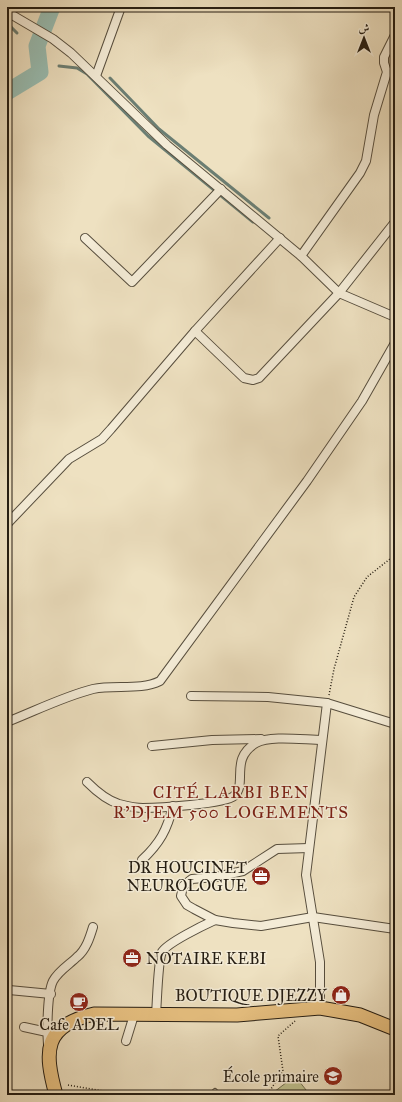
<svg xmlns="http://www.w3.org/2000/svg" width="402" height="1102" viewBox="0 0 402 1102" font-family="'IM FELL Great Primer',Amiri,serif">
  <rect width="100%" height="100%" fill="#eee1c1"/>
  <filter id="stains"><feTurbulence type="fractalNoise" baseFrequency=".005" numOctaves="4"/><feColorMatrix values="0 0 0 0 .2 0 0 0 0 .09 0 0 0 0 .02 0 0 0 .5 -.17"/></filter>
  <radialGradient id="worn" r=".72"><stop offset=".6" stop-color="#630" stop-opacity="0"/><stop offset="1" stop-color="#630" stop-opacity=".3"/></radialGradient>
  <!-- green -->
  <polygon fill="#bfc18e" stroke="#726f50" points="295,1076 310,1095 270,1095"/>
  <g fill="none" stroke-linecap="round" stroke-linejoin="round">
    <!-- stream -->
    <g stroke="#6b7e73" stroke-width="3">
      <polyline points="7,23 17,33"/>
      <polyline points="59,66 77,68 87,74 148,136 253,222"/>
      <polyline points="110,78 159,129 269,218"/>
    </g>
    <!-- river -->
    <polyline stroke="#99beb3" stroke-width="17" points="7,92 40,72 37,46 52,7"/>
    <!-- lane casing -->
    <g stroke="#574e3e" stroke-width="6">
      <polyline id="lane" points="211,1095 215,1091"/>
    </g>
    <!-- street casing -->
    <g stroke="#574e3e" stroke-width="10">
      <g id="street">
        <polyline points="7,12 53,39 71,53 167,145 301,256 339,293 395,317"/>
        <polyline points="96,76 121,7"/>
        <polyline points="85,238 132,282 221,189"/>
        <polyline points="301,256 360,173 366,161 374,115 387,72 384,63 384,57 395,35"/>
        <polyline points="195,331 244,378 253,380 259,378 339,293 395,222"/>
        <polyline points="7,524 69,459 102,439 111,429 195,331 280,238"/>
        <polyline points="191,696 268,697 327,703 395,724"/>
        <path d="M7 722C35 711 65 696 93 689 114 684 140 691 160 681L307 481 362 401 395 343"/>
        <polyline points="152,746 212,740 261,739"/>
        <path d="M87 782C96 791 106 800 119 804 127 806 135 808 143 808 157 808 225 804 234 796 248 784 229 759 256 743 270 735 305 740 322 740"/>
        <polyline points="309,848 277,849 243,871 216,877 192,879 183,886 181,896 187,905 194,909 215,920 233,923 261,926 313,917 395,929"/>
        <path d="M142 860C160 843 167 830 173 806"/>
        <polyline points="9,990 51,994"/>
        <polyline points="320,1008 320,962 306,875 327,703"/>
        <path d="M156 1014C157 1003 158 960 162 952 167 943 204 925 215 920"/>
        <polyline points="24,1027 47,1032"/>
        <polyline points="126,1041 134,1015"/>
        <path d="M48 1045C47 1031 47 993 53 981 58 971 70 964 77 957 86 950 90 937 93 927"/>
      </g>
    </g>
    <!-- primary casing -->
    <g stroke="#251d12" stroke-width="15">
      <path id="primary" d="M56 1095C44 1051 43 1026 94 1014L237 1015 320 1008 360 1015 395 1029"/>
    </g>
    <!-- path -->
    <g stroke="#251d12" stroke-width="1.5" stroke-dasharray="1 2" stroke-linecap="butt">
      <polyline points="329,695 334,669 354,597 367,577 395,555"/>
      <polyline points="68,1085 127,1095"/>
      <polyline points="262,1095 269,1092 283,1071 278,1036 295,1021"/>
    </g>
    <!-- lane -->
    <use href="#lane" stroke="#f4ecd7" stroke-width="4"/>
    <!-- street -->
    <use href="#street" stroke="#f4ecd7" stroke-width="8"/>
    <!-- primary -->
    <use href="#primary" stroke="#e7c080" stroke-width="13"/>
  </g>
  <!-- icons -->
  <defs>
    <g id="office-disc" transform="scale(1)"><circle r="9.5" fill="#8f2418" stroke="#f4ecd7"/><path d="M-6-3h4V-5.5h4V-3h4V5H-6ZM-1-4.5V-3h2v-1.5ZM-6 0V1H6V0Z" fill="#fff"/></g>
    <g id="shop-disc" transform="scale(1)"><circle r="9.5" fill="#8f2418" stroke="#f4ecd7"/><path d="M-5-2.5h2.3a2.7 3.5 0 0 1 5.4 0H5L5.5 6h-11ZM-1.5-2.5h3a1.5 2.3 0 0 0-3 0Z" fill="#fff"/></g>
    <g id="cafe-disc" transform="scale(1)"><circle r="9.5" fill="#8f2418" stroke="#f4ecd7"/><path d="M-5.5-4.5H6V0H3Q3 3.5 0 3.5H-2.5Q-5.5 3.5-5.5 0ZM3-3.2v2h1.7v-2ZM-6 4.5H4V6H-6Z" fill="#fff"/></g>
    <g id="school-disc" transform="scale(1)"><circle r="9.5" fill="#8f2418" stroke="#f4ecd7"/><path d="M0-5L7-2L0 1L-7-2ZM-4 1L0 2.5L4 1V4Q0 6-4 4Z" fill="#fff"/></g>
  </defs>
  <g fill-rule="evenodd">
    <use href="#office-disc" x="261" y="876"/>
    <use href="#office-disc" x="132" y="958"/>
    <use href="#shop-disc" x="341" y="995"/>
    <use href="#cafe-disc" x="79" y="1002"/>
    <use href="#school-disc" x="333" y="1076"/>
  </g>
  <g text-anchor="middle" stroke-width="3" stroke-linejoin="round" paint-order="stroke">
    <!-- poi labels -->
    <g font-size="16" fill="#251d12" stroke="#f4ecd7" text-anchor="end">
      <text x="247" y="873">DR HOUCINET<tspan x="247" dy="18">NEUROLOGUE</tspan></text>
      <text x="146" y="964" text-anchor="start">NOTAIRE KEBI</text>
      <text x="327" y="1001">BOUTIQUE DJEZZY</text>
      <text x="79" y="1030" text-anchor="middle">Cafe ADEL</text>
      <text x="319" y="1082">École primaire</text>
    </g>
    <!-- neighbourhood labels -->
    <g font-size="17" letter-spacing="1" fill="#7a1f14" stroke="#f4ecd7">
      <text x="231" y="798">CITÉ LARBI BEN<tspan x="231" dy="20">R'DJEM 500 LOGEMENTS</tspan></text>
    </g>
  </g>
  <!-- margin -->
  <rect width="402" height="1102" fill="none" stroke="#eee1c1" stroke-width="24"/>
  <rect x="8" y="8" width="386" height="1086" fill="none" stroke="#251d12" stroke-width="2"/>
  <rect x="12" y="12" width="378" height="1078" fill="none" stroke="#251d12"/>
  <!-- north arrow -->
  <g transform="translate(364 38)" stroke="#f4ecd7" stroke-width="3" paint-order="stroke">
  <path d="M0-3L7 15L0 10L-7 15Z" fill="#251d12"/>
  <text y="-6" font-size="11" font-weight="bold" text-anchor="middle" fill="#251d12">ش</text>
  </g>
  <rect width="100%" height="100%" filter="url(#stains)"/>
  <rect width="100%" height="100%" fill="url(#worn)"/>
</svg>
